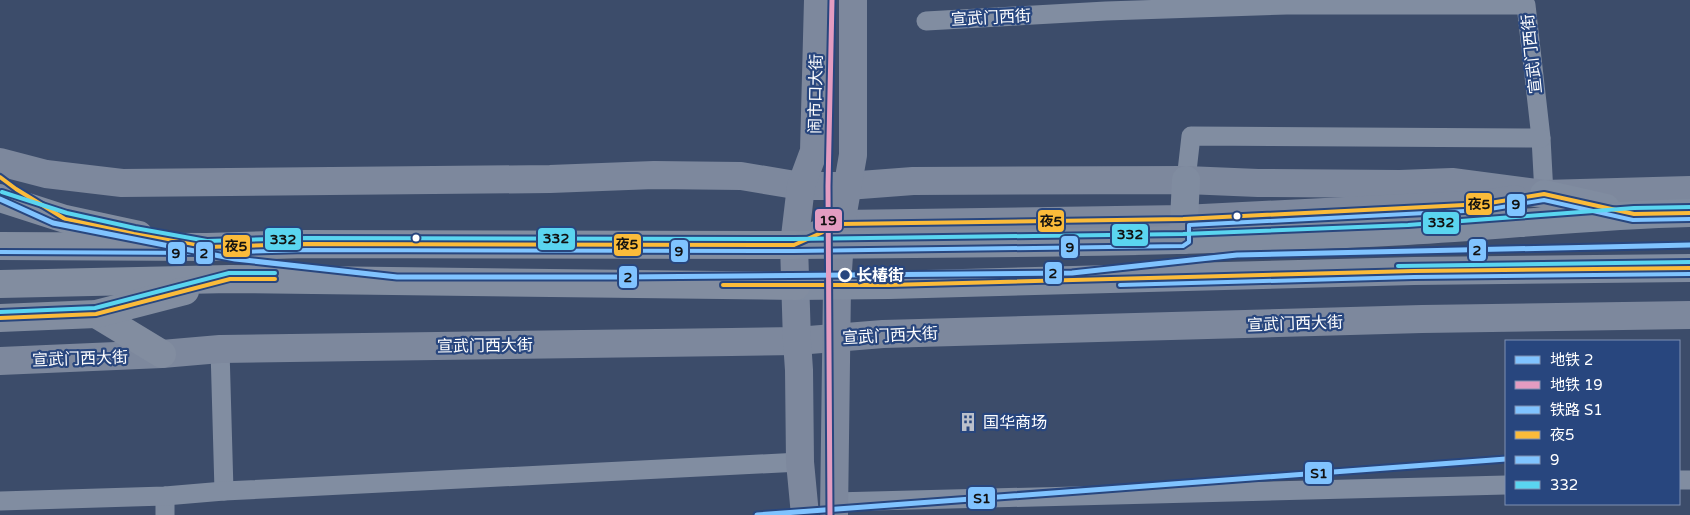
<svg xmlns="http://www.w3.org/2000/svg" width="1690" height="515" viewBox="0 0 1690 515" font-family="'Varela Round','Noto Sans SC',sans-serif">
  <rect width="100%" height="100%" fill="#3c4c6a"/>
  <g fill="none" stroke-linecap="round" stroke-linejoin="round">
    <!-- street -->
    <g stroke="#818da1" stroke-width="19">
      <polyline points="926,21 1106,11 1287,5 1526,5 1541,138 1544,194"/>
      <polyline points="1186,180 1191,136 1541,138"/>
      <polyline points="220,349 224,491"/>
      <polyline points="1679,480 1690,480"/>
      <polyline points="165,496 165,515"/>
      <polyline points="0,501 165,496 224,491 800,462"/>
      <polyline points="834,502 1506,485"/>
    </g>
    <!-- secondary -->
    <g stroke="#7d889d" stroke-width="28">
      <polyline points="0,162 46,174 122,183 550,179 654,175 741,176 801,186 847,186 913,181 1186,180 1258,183 1400,184 1452,182 1544,194 1690,190"/>
      <polyline points="794,245 841,224 1183,219 1484,204 1515,199"/>
      <polyline points="0,361 162,354 220,349 731,342 797,341 883,334 1422,319 1690,315"/>
      <polyline points="805,515 800,462 799,370 797,341 794,245 801,186 814,151 818,0"/>
      <polyline points="834,515 837,286 841,224 853,155 853,0"/>
    </g>
    <!-- primary -->
    <g stroke="#808ca0" stroke-width="28">
      <polyline points="1544,194 1606,208"/>
      <polyline points="1183,240 1186,180"/>
      <path d="M794 245C998 244 1203 242 1407 231 1501 226 1595 215 1690 213"/>
      <polyline points="796,286 889,285 1414,271 1690,268"/>
    </g>
    <!-- highway -->
    <g stroke="#828da0" stroke-width="28">
      <polyline points="0,198 65,219 139,235"/>
      <polyline points="0,246 207,247 306,244 794,245"/>
      <polyline points="0,284 230,279 796,286"/>
      <polyline points="96,314 162,354"/>
      <polyline points="0,318 96,314 185,291"/>
    </g>
    <!-- bus-1 casing -->
    <g stroke="#28467e" stroke-width="8">
      <g id="bus-1">
        <polyline points="0,177 16,189 65,219 134,234 207,247 306,244 794,245 841,224 1183,219 1484,204 1544,194 1634,214 1690,213"/>
        <polyline points="723,285 889,285 1414,271 1690,268"/>
        <polyline points="0,318 96,314 230,279 275,279"/>
      </g>
    </g>
    <!-- bus-2 casing -->
    <g stroke="#28467e" stroke-width="8">
      <g id="bus-2">
        <polyline points="0,252 207,253 306,250 794,251 1183,246 1189,242 1189,225 1484,210 1544,200 1633,220 1690,219"/>
        <polyline points="1120,285 1414,277 1690,274"/>
      </g>
    </g>
    <!-- bus-3 casing -->
    <g stroke="#28467e" stroke-width="8">
      <g id="bus-3">
        <polyline points="2,192 67,213 135,228 207,241 306,238 794,239 1183,234 1408,225 1634,208 1690,207"/>
        <polyline points="1398,266 1690,262"/>
        <polyline points="0,312 95,308 229,273 275,273"/>
      </g>
    </g>
    <!-- bus-1 -->
    <use href="#bus-1" stroke="#fbbb3a" stroke-width="4"/>
    <!-- bus-2 -->
    <use href="#bus-2" stroke="#80c4ff" stroke-width="4"/>
    <!-- bus-3 -->
    <use href="#bus-3" stroke="#5ad5f0" stroke-width="4"/>
    <!-- rail-1 casing -->
    <g stroke="#28467e" stroke-width="9">
      <polyline id="rail-1" points="757,515 1506,459"/>
    </g>
    <!-- rail-1 -->
    <use href="#rail-1" stroke="#80c3ff" stroke-width="5"/>
    <!-- metro-1 casing -->
    <g stroke="#28467e" stroke-width="9">
      <polyline id="metro-1" points="0,199 53,223 235,259 397,277 624,277 1072,273 1237,255 1690,245"/>
    </g>
    <!-- metro-2 casing -->
    <g stroke="#28467e" stroke-width="9">
      <polyline id="metro-2" points="830,515 828,186 832,0"/>
    </g>
    <!-- metro-1 -->
    <use href="#metro-1" stroke="#80c3ff" stroke-width="5"/>
    <!-- metro-2 -->
    <use href="#metro-2" stroke="#e39cc1" stroke-width="5"/>
  </g>
  <!-- icons -->
  <defs>
    <g id="building-bare" transform="scale(1.5)"><path d="M-4-6H4V6H1V3H-1V6H-4ZM-2.5-4.3h1.7v1.8h-1.7ZM.8-4.3h1.7v1.8H.8ZM-2.5-1h1.7V.8h-1.7ZM.8-1h1.7V.8H.8Z" fill="#bbc0cb" stroke="#28467e" stroke-width="2.5" paint-order="stroke"/></g>
  </defs>
  <g fill-rule="evenodd">
    <use href="#building-bare" x="968" y="422"/>
  </g>
  <!-- markers -->
  <g fill="#fff" stroke="#28467e" stroke-width="2">
    <circle cx="1237" cy="216" r="4.5"/>
    <circle cx="416" cy="238" r="4.5"/>
  </g>
  <circle fill="#28467e" stroke="#fff" stroke-width="2.5" cx="845" cy="275" r="6"/>
  <g text-anchor="middle" stroke-width="4.5" stroke-linejoin="round" paint-order="stroke">
    <!-- street labels -->
    <g font-size="16" fill="#fff" stroke="#28467e">
      <text transform="translate(991 17) rotate(-3)" y="6">宣武门西街</text>
      <text transform="translate(1531 54) rotate(-96)" y="6">宣武门西街</text>
      <text transform="translate(815 94) rotate(-89)" y="6">闹市口大街</text>
      <text transform="translate(1295 323) rotate(-2)" y="6">宣武门西大街</text>
      <text transform="translate(890 335) rotate(-3)" y="6">宣武门西大街</text>
      <text transform="translate(485 345) rotate(-1)" y="6">宣武门西大街</text>
      <text transform="translate(80 358) rotate(-2)" y="6">宣武门西大街</text>
    </g>
    <!-- stop labels -->
    <g font-size="16" font-weight="bold" fill="#fff" stroke="#28467e" text-anchor="start">
      <text x="856" y="281">长椿街</text>
    </g>
    <!-- poi labels -->
    <g font-size="16" fill="#fff" stroke="#28467e" text-anchor="start">
      <text x="983" y="428">国华商场</text>
    </g>
  </g>
  <g stroke="#28467e" stroke-width="2">
    <rect x="1465" y="192" width="28" height="24" rx="5" fill="#fbbb3a"/>
    <rect x="1506" y="193" width="20" height="24" rx="5" fill="#80c4ff"/>
    <rect x="814" y="208" width="29" height="24" rx="5" fill="#e39cc1"/>
    <rect x="1037" y="209" width="28" height="24" rx="5" fill="#fbbb3a"/>
    <rect x="1422" y="211" width="38" height="24" rx="5" fill="#5ad5f0"/>
    <rect x="1111" y="223" width="38" height="24" rx="5" fill="#5ad5f0"/>
    <rect x="537" y="227" width="39" height="24" rx="5" fill="#5ad5f0"/>
    <rect x="264" y="227" width="38" height="24" rx="5" fill="#5ad5f0"/>
    <rect x="613" y="233" width="29" height="24" rx="5" fill="#fbbb3a"/>
    <rect x="222" y="234" width="29" height="24" rx="5" fill="#fbbb3a"/>
    <rect x="1060" y="235" width="19" height="24" rx="5" fill="#80c4ff"/>
    <rect x="1468" y="238" width="19" height="24" rx="5" fill="#80c3ff"/>
    <rect x="670" y="239" width="19" height="24" rx="5" fill="#80c4ff"/>
    <rect x="167" y="241" width="19" height="24" rx="5" fill="#80c4ff"/>
    <rect x="195" y="241" width="19" height="24" rx="5" fill="#80c3ff"/>
    <rect x="1044" y="261" width="19" height="24" rx="5" fill="#80c3ff"/>
    <rect x="618" y="265" width="20" height="24" rx="5" fill="#80c3ff"/>
    <rect x="1304" y="461" width="29" height="24" rx="5" fill="#80c3ff"/>
    <rect x="967" y="486" width="29" height="24" rx="5" fill="#80c3ff"/>
  </g>
  <g font-size="14" text-anchor="middle" font-weight="bold" fill="#111">
    <text x="1479" y="209">夜5</text>
    <text x="1516" y="209">9</text>
    <text x="828" y="225">19</text>
    <text x="1051" y="226">夜5</text>
    <text x="1441" y="227">332</text>
    <text x="1130" y="239">332</text>
    <text x="556" y="243">332</text>
    <text x="283" y="244">332</text>
    <text x="627" y="249">夜5</text>
    <text x="236" y="251">夜5</text>
    <text x="1070" y="252">9</text>
    <text x="1477" y="255">2</text>
    <text x="679" y="256">9</text>
    <text x="176" y="258">9</text>
    <text x="204" y="258">2</text>
    <text x="1053" y="278">2</text>
    <text x="628" y="282">2</text>
    <text x="1319" y="478">S1</text>
    <text x="982" y="503">S1</text>
  </g>
  <!-- legend -->
  <rect x="1505" y="340" width="175" height="165" fill="#28467e" stroke="#7e90b2"/>
  <rect x="1515" y="356" width="25" height="8" fill="#80c3ff" stroke="#7e90b2"/>
  <text x="1550" y="365" font-size="15" fill="#ffffff">地铁 2</text>
  <rect x="1515" y="381" width="25" height="8" fill="#e39cc1" stroke="#7e90b2"/>
  <text x="1550" y="390" font-size="15" fill="#ffffff">地铁 19</text>
  <rect x="1515" y="406" width="25" height="8" fill="#80c3ff" stroke="#7e90b2"/>
  <text x="1550" y="415" font-size="15" fill="#ffffff">铁路 S1</text>
  <rect x="1515" y="431" width="25" height="8" fill="#fbbb3a" stroke="#7e90b2"/>
  <text x="1550" y="440" font-size="15" fill="#ffffff">夜5</text>
  <rect x="1515" y="456" width="25" height="8" fill="#80c4ff" stroke="#7e90b2"/>
  <text x="1550" y="465" font-size="15" fill="#ffffff">9</text>
  <rect x="1515" y="481" width="25" height="8" fill="#5ad5f0" stroke="#7e90b2"/>
  <text x="1550" y="490" font-size="15" fill="#ffffff">332</text>
</svg>
